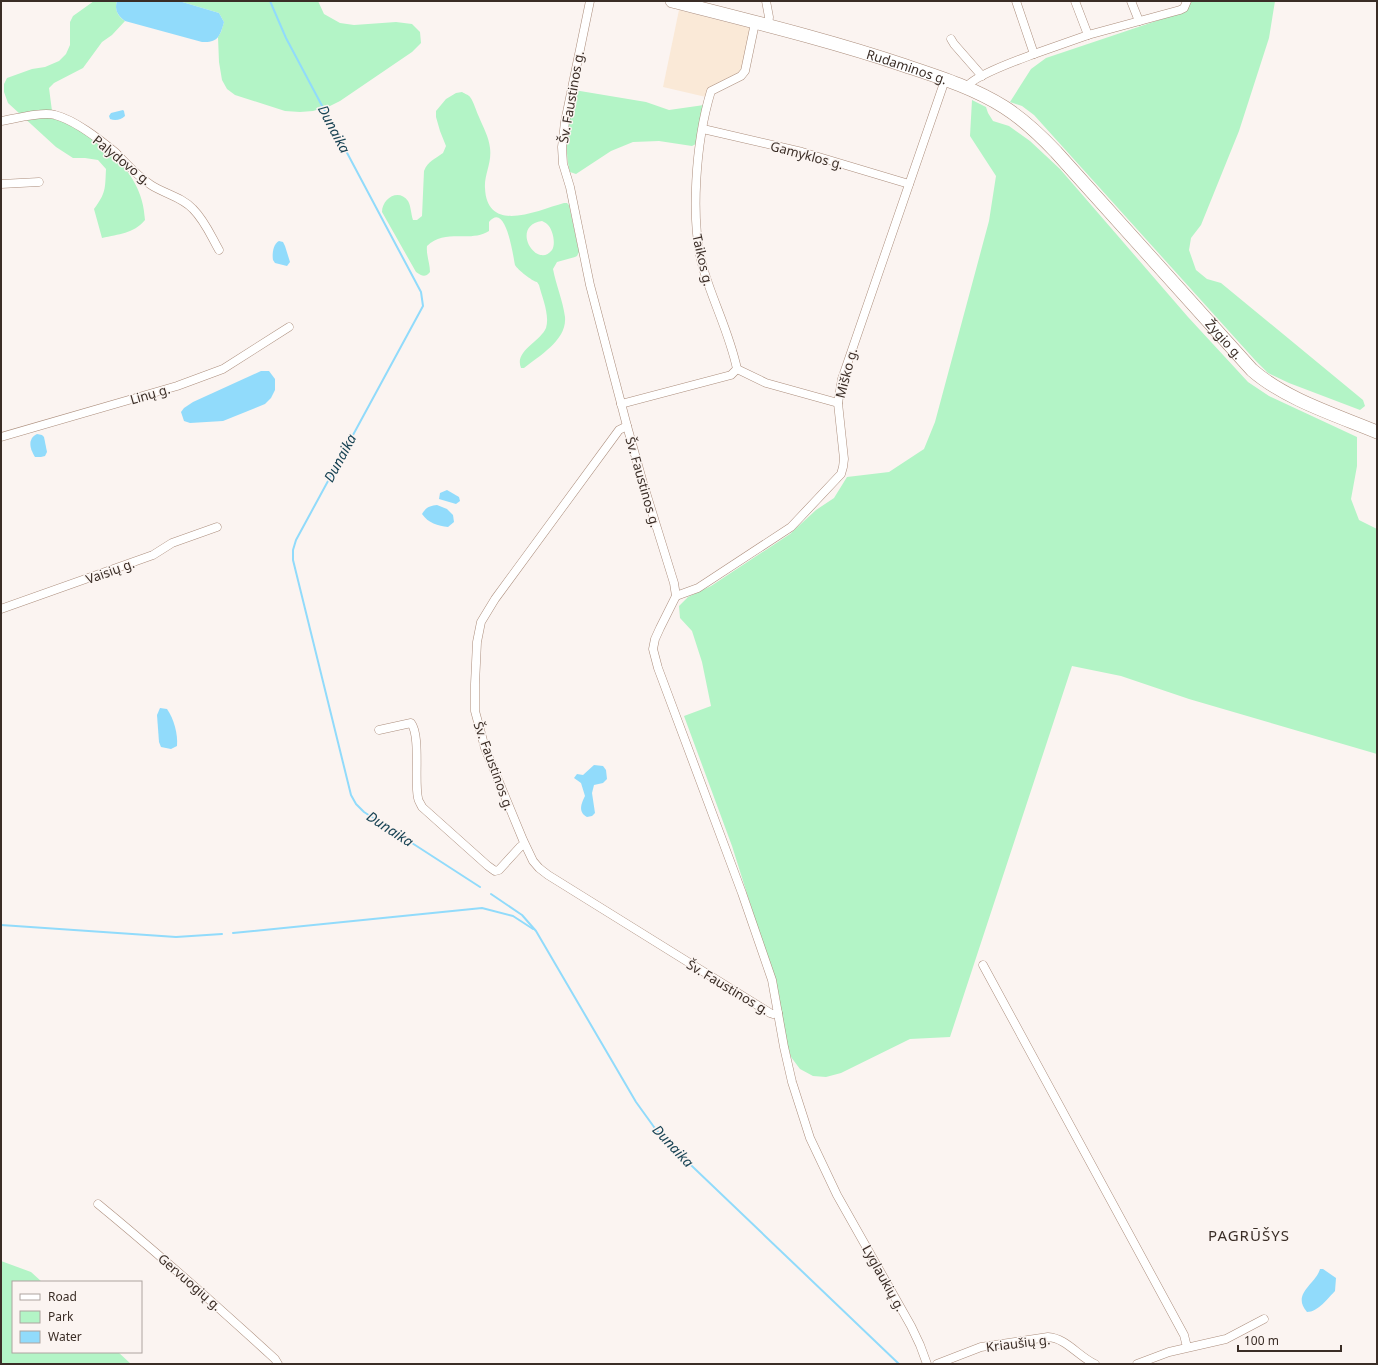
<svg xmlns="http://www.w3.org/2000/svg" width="1378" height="1365" viewBox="0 0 1378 1365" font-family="'Noto Sans',sans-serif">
  <rect width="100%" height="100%" fill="#fbf4f1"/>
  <!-- commercial -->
  <polygon fill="#fae9d7" points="679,10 750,28 742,72 706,97 663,87"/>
  <!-- green -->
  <g fill="#b3f4c6" fill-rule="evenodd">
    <path d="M94 1H117C114 9 118 17 125 21L112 35 102 42 83 68 54 83 49 88 52 111C92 139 143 165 145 220 133 234 119 234 102 238L94 209C106 193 105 189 106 169L98 160 85 158H73L56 147 8 103 4 92V84L7 78 32 69 45 67 59 61 66 54 70 45V22L73 16Z"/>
    <polygon points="179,1 318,1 324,14 340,23 354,25 396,22 412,24 420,32 421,43 412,52 340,101 330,106 313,111 300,112 285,111 235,95 227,89 222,80 219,62 218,37 221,32 224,22 219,13"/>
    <polygon points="1190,1 1275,1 1269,38 1239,131 1201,225 1191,238 1189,250 1196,270 1207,279 1221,283 1363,400 1365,406 1360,410 1289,383 1268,373 1255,360 1034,115 1022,106 1010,102 1031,69 1046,58 1183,12"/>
    <path d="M574 90 646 102 669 110 704 105 698 143 692 146 659 141 633 142 611 151 576 174 570 172C563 145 569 117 574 90Z"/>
    <path d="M462 92C465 94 469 95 470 97 474 102 476 111 479 117 483 127 489 137 490 148 492 163 484 175 485 188 487 235 538 210 564 203H567L569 205 579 252 577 256 575 257 557 262 553 269C556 285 563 301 565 317 567 340 540 355 524 368H521C514 351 540 342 546 328 550 315 542 297 539 285L537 282C532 281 518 270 515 265 513 256 506 201 489 222V231C471 243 445 228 427 246 426 255 430 263 430 272 425 278 422 276 416 272L382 212C382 198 399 188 408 201 411 206 411 214 413 220H417L422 216 424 171C428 161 435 159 443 153L446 146 440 131 436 117V111L446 99 456 93ZM542 221C544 222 546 223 547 224 553 229 556 244 552 250 537 270 509 226 542 221Z"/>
    <polygon points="972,100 986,107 988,113 993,121 1009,126 1030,141 1060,169 1188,317 1248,382 1269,396 1357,437 1357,466 1351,499 1359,520 1377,529 1377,754 1189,699 1121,676 1072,666 950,1037 910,1039 841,1073 826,1077 813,1076 800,1069 791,1057 784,1035 779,995 732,846 684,716 711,706 702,662 692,631 680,618 679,606 688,597 711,586 790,534 816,510 834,498 847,477 889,472 924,449 935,422 989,221 996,176 970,136"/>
    <polygon points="1,1261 31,1272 42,1282 13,1282 13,1352 118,1352 131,1364 1,1364"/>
  </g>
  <!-- water -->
  <g fill="#91dbfb">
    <path d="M117 1H179L219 13 224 22C220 36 218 43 202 42L125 21C118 16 114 10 117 1Z"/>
    <path d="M123 110 124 111 125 116C121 120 115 121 110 119L109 116 111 113Z"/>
    <path d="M279 241 283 242 285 246 290 262 287 266 275 263 273 260C272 254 273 244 279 241Z"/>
    <polygon points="261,371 269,371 275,379 275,390 271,398 265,404 223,421 190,423 184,421 181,412 184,408 193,402"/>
    <path d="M37 434 42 435 44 437 47 452 45 456 41 457H35C30 449 27 439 37 434Z"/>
    <polygon points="447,490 459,497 460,501 456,504 439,499 440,493"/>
    <path d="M437 505 447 509 453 515 454 522 448 527C438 526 428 523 422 514 426 507 430 506 437 505Z"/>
    <path d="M160 708 167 709C174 719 178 734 177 746L171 749 161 747 159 742 157 715Z"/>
    <path d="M594 765 603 766 606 770 607 779 603 783 594 785 592 793 595 813 592 816 587 817C578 812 581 804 585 796L581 783 574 778 577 774 583 775Z"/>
    <path d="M1320 1269H1323L1336 1278 1335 1291C1328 1298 1318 1312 1307 1312 1291 1294 1316 1284 1320 1269Z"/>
  </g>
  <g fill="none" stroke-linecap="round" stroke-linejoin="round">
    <!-- stream -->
    <g stroke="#91dbfb" stroke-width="2">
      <polyline points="270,1 286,38 421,292 423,306 296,540 293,550 293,560 351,795 356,804 364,812 480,887"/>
      <polyline points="491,894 522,915 536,931 636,1102 654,1127 672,1147 899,1364"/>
      <polyline points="1,925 176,937 222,934"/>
      <polyline points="233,933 482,908 513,916 533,929"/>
    </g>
    <!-- minor casing -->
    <g stroke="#ac8e7d" stroke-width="9">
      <g id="minor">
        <polyline points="590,1 565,122 562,147 563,164 570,187 590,285 627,426 643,483 674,583 676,596 660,628 655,639 653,649 658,668 742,893 772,980 784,1047 792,1082 810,1138 837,1195 911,1326 920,1345 927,1364"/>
        <polyline points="766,1 769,17 768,26"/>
        <polyline points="1075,1 1088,35"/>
        <polyline points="1131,1 1139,21"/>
        <polyline points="951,39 954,44 982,76"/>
        <polyline points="1034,54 1088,35 1180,10 1184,8 1187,1"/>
        <path d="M966 88C972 76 1021 59 1034 54L1016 1"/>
        <path d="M1 121C14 119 43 111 55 115 75 120 99 139 115 152 127 164 136 175 151 185 165 194 182 197 193 209 205 221 211 236 219 250"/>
        <polyline points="703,129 802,152 909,184"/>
        <polyline points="1,184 39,182"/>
        <polyline points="737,369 766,383 838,403"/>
        <path d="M621 404 731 375 737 369C730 335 714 304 704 271 689 222 696 140 711 91L741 76 745 71 755 23"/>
        <polyline points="627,426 619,430 495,599 481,622 477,642 475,684 475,711 485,748 523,840 533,861 539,868 548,875 770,1013 773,1014 778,1013"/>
        <polyline points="1,437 177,386 223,369 289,327"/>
        <polyline points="676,596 698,588 791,527 841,474 843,467 844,459 838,403 842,379 945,80"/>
        <polyline points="1,609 153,555 172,543 217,527"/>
        <path d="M379 730 411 723C421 736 414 781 418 798 418 801 421 804 422 807L488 866 495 871 499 870 520 847 524 844"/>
        <polyline points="983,965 1184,1335 1187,1347"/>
        <path d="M98 1204C159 1254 217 1306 275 1359L278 1364"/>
        <path d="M937 1364 981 1347 1048 1337C1066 1338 1079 1357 1095 1364"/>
        <polyline points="1137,1364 1169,1352 1226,1339 1264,1319"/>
      </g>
    </g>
    <!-- primary casing -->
    <g stroke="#ac8e7d" stroke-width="14">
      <g id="primary">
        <path id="s1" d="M672 1C750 21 829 40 906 66 939 77 974 88 1004 107 1023 119 1040 135 1056 152L1252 370C1285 399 1336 415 1377 432"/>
      </g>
    </g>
    <!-- minor -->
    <use href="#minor" stroke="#fff" stroke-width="8"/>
    <!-- primary -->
    <use href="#primary" stroke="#fff" stroke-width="13"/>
  </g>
  <g text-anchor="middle" stroke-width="3" stroke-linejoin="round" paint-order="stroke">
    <!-- street labels -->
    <g font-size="13" fill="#3a2d26" stroke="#fbf4f1">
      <text dy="5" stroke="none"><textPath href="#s1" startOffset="244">Rudaminos g.</textPath></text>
      <text transform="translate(571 97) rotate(-80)" y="5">Šv. Faustinos g.</text>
      <text transform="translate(807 155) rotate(15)" y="5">Gamyklos g.</text>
      <text transform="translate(122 160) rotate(39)" y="5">Palydovo g.</text>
      <text transform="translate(703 260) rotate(77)" y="5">Taikos g.</text>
      <text dy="5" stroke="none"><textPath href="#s1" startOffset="670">Žygio g.</textPath></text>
      <text transform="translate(846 373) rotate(-75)" y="5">Miško g.</text>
      <text transform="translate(150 394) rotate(-16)" y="5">Linų g.</text>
      <text transform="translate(643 482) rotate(74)" y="5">Šv. Faustinos g.</text>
      <text transform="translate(110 571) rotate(-20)" y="5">Vaisių g.</text>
      <text transform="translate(494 766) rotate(70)" y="5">Šv. Faustinos g.</text>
      <text transform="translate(728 987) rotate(31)" y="5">Šv. Faustinos g.</text>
      <text transform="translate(884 1278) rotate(61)" y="5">Lyglaukių g.</text>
      <text transform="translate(190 1282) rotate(41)" y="5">Gervuogių g.</text>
      <text transform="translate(1018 1343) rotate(-7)" y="5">Kriaušių g.</text>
    </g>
    <!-- water labels -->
    <g font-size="14" font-style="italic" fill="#1a4455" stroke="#fbf4f1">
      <text transform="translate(334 129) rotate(62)" y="5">Dunaika</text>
      <text transform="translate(340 458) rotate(-62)" y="5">Dunaika</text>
      <text transform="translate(390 829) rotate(33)" y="5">Dunaika</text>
      <text transform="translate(673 1146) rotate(47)" y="5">Dunaika</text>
    </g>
    <!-- quarter labels -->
    <g font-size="15" letter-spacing="1" fill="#3a2d26" stroke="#fbf4f1">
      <text x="1249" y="1241">PAGRŪŠYS</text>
    </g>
  </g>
  <!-- border -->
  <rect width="1378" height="1365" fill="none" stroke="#3a2d26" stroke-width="4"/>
  <!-- legend -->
  <rect x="12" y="1281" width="130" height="72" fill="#fbf4f1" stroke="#aea4a0"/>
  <rect x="20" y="1294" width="20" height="6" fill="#ffffff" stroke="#aea4a0"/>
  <text x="48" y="1301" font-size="12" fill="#3a2d26">Road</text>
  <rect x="20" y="1311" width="20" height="12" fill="#b3f4c6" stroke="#aea4a0"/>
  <text x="48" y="1321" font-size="12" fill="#3a2d26">Park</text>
  <rect x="20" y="1331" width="20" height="12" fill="#91dbfb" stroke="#aea4a0"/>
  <text x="48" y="1341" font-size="12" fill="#3a2d26">Water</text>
  <!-- scale -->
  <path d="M1238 1345v6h103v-6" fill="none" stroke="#3a2d26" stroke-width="2"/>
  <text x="1244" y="1345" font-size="12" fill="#3a2d26" stroke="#fbf4f1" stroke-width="3" paint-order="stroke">100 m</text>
</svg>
